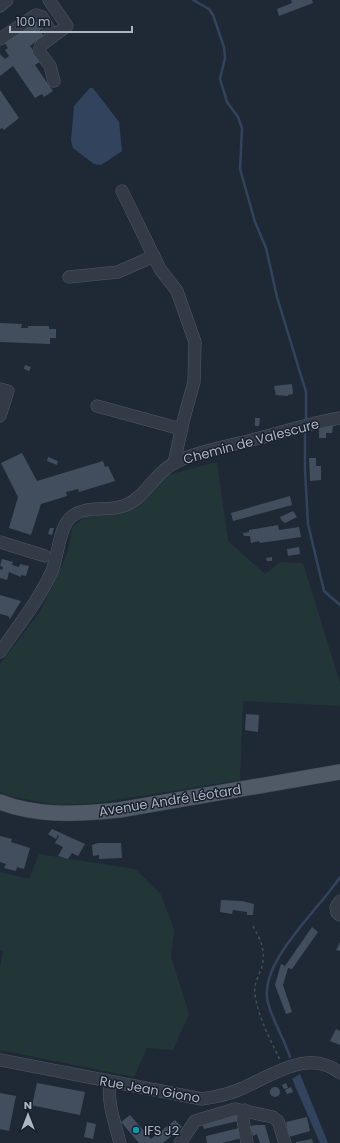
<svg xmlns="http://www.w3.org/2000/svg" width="340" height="1143" viewBox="0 0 340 1143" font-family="Poppins,sans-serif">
  <rect width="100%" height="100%" fill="#1f2936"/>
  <!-- green -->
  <g fill="#223638">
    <polygon points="217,462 228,541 265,574 281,562 303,563 340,683 340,706 243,701 240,780 97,803 57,805 9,796 0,792 0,664 40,612 67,554 73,526 87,516 126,512 164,476"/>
    <polygon points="39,854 135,869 160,893 174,929 171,957 189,1014 173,1050 147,1048 134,1077 0,1050 0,967 3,951 0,950 0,872 29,879"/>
  </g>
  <!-- water -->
  <g fill="#32445d">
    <polygon points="90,88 93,88 119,122 122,151 101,165 94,164 73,148 71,141 74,106"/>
    <polygon points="300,1074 328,1143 320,1143 292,1079"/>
  </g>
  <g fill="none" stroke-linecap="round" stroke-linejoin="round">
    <!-- stream -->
    <g stroke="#32445d" stroke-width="2.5">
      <polyline points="193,0 209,9 213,15 224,47 225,58 220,79 227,102 238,117 242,128 240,169 255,222 266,248 277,297 306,392 306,422"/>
      <polyline points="305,429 305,470 308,524 324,591 340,605"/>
      <path d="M290 1057C284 1039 273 1021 268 1003 257 963 320 909 340 877"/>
    </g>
  </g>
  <!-- building -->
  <g fill="#424e5e">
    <polygon points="291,0 312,0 313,3 279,16 277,9 292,3"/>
    <polygon points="37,19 43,28 40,30 44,36 30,46 41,61 35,65 53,91 44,97 42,94 35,98 13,66 0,76 0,54 5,59 9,56 5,50 8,48 4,42"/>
    <polygon points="0,90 19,118 4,130 2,128 0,129"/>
    <polygon points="0,323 22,324 21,328 28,328 28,326 49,326 49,329 56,329 56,338 50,338 50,344 0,342"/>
    <polygon points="25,365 31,367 29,371 24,369"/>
    <polygon points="292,384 293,394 288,395 288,396 276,395 274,386"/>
    <polygon points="255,418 260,418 259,426 255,426"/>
    <polygon points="333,426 332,433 326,433 326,438 319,438 319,427"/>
    <polygon points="22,453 37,481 103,461 105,467 108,466 115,481 79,492 78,489 66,492 67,496 41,504 31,535 9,528 18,497 1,463"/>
    <polygon points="48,457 58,461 57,465 47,461"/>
    <polygon points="309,458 316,458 316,466 321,466 321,480 310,481"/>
    <polygon points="290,496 292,505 233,521 231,513"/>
    <polygon points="293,511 297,517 285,523 282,521 280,517"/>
    <polygon points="278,525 279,530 299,527 301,537 260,543 259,541 251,543 250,536 244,536 243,533 249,532 249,530"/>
    <polygon points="50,528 54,528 52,535 48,534"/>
    <polygon points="299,547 300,554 288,556 287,549"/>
    <polygon points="272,557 272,561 267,561 266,558"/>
    <polygon points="2,559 13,562 12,565 19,567 20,564 29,566 26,576 21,575 21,577 9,572 7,580 0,578 0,569 2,570 3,567 0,566"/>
    <polygon points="0,595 21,601 10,619 8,616 0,614"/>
    <polygon points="246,714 259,715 258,732 245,730"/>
    <polygon points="52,829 85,844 78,856 72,853 68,859 58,856 63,847 55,843 59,836 58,835 56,839 48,834"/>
    <polygon points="0,836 12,839 11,842 30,848 24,869 17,867 16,871 4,868 6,864 0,862"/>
    <polygon points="98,843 121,843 122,858 99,859 99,855 93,856 92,845"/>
    <polygon points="221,900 242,901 254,904 253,915 247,915 247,912 233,910 232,914 220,912"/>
    <polygon points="312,927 318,932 292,969 288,968 283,985 292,1012 286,1014 275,985 281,964 285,966"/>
    <polygon points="340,942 340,951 336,950"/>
    <polygon points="336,1029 340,1031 340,1045 330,1041"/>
    <polygon points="37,1083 85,1092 80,1115 30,1105 31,1100 33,1101"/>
    <polygon points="286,1083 288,1088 284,1089 282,1085"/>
    <circle cx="275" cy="1092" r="5"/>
    <polygon points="291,1087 293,1092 287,1094 285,1090"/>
    <polygon points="0,1093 16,1096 9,1131 0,1129"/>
    <polygon points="28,1106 33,1107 32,1111 27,1110"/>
    <polygon points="236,1113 238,1121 204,1129 202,1122"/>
    <polygon points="130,1115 151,1139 175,1120 182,1127 163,1143 139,1143 121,1122"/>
    <polygon points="307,1117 310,1131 289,1137 286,1122"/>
    <polygon points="87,1122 96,1124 93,1139 84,1137"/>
    <polygon points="256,1125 265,1125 270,1143 260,1143 257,1134 253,1136 250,1126"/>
    <polygon points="239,1128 242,1138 222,1143 207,1143 206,1136"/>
    <polygon points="312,1139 313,1143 296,1143 296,1142"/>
  </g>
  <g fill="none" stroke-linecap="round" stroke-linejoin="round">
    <!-- minor casing -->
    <g stroke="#505865" stroke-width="13">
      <g id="minor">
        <polyline points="49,0 67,26 41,45 39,51 50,66 54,81"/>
        <polyline points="0,6 7,0"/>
        <polyline points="0,39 36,15 42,17 53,36"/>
        <polyline points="122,191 160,269 177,291 195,342 194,382 184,418 174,463"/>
        <polyline points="69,277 118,272 154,256"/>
        <polyline points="0,389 8,391 0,416"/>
        <polyline points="97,406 181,429"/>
        <polyline points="0,542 45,556"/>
        <path d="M0 652C18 626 39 600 52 571 58 556 59 530 69 519 85 503 107 513 126 505 146 496 153 476 171 465 190 453 229 446 252 440 281 433 310 423 340 418"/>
        <polyline points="340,901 336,907 337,913 340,915"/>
        <path d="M0 1060 202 1099C216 1097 230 1094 243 1088 273 1075 309 1048 340 1073"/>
        <path d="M110 1082C107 1103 115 1123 120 1143"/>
        <polyline points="245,1110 243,1120 247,1143"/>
        <polyline points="180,1143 195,1121 235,1109 273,1117 278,1121 285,1143"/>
      </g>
    </g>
    <!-- major casing -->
    <g stroke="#3c4450" stroke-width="16">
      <path id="major" d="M0 802C38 817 79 814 119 810L340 772"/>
    </g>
    <!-- path -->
    <path stroke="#3e5254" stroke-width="1.5" stroke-dasharray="3 3" stroke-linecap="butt" d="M253 926C259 937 265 948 263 961 262 972 253 982 255 994 258 1017 270 1039 280 1060"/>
    <!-- minor -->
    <use href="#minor" stroke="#323b46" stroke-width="12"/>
    <!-- major -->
    <use href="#major" stroke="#505a67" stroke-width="15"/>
  </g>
  <!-- markers -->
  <circle fill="#0f9aa8" stroke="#18202b" stroke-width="1.5" cx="136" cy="1130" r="4"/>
  <g text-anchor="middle" stroke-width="3" stroke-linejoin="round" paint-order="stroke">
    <!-- street labels -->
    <g font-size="13" fill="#acb5c4" stroke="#18202b">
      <text transform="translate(251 441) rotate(-15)" y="5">Chemin de Valescure</text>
      <text transform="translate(170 800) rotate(-9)" y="5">Avenue André Léotard</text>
      <text transform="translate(150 1089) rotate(10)" y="5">Rue Jean Giono</text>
    </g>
    <!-- poi labels -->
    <g font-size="13" fill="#acb5c4" stroke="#18202b" text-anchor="start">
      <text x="144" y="1135">IFS J2</text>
    </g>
  </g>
  <!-- north arrow -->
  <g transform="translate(28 1115)" stroke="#18202b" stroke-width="3" paint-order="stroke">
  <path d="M0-3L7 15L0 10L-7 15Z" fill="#acb5c4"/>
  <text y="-6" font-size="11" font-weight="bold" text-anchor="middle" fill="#acb5c4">N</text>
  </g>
  <!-- scale -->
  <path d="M10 26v6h122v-6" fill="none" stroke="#acb5c4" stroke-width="2"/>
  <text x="16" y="26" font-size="12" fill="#acb5c4" stroke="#18202b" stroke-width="3" paint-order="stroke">100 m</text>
</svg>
